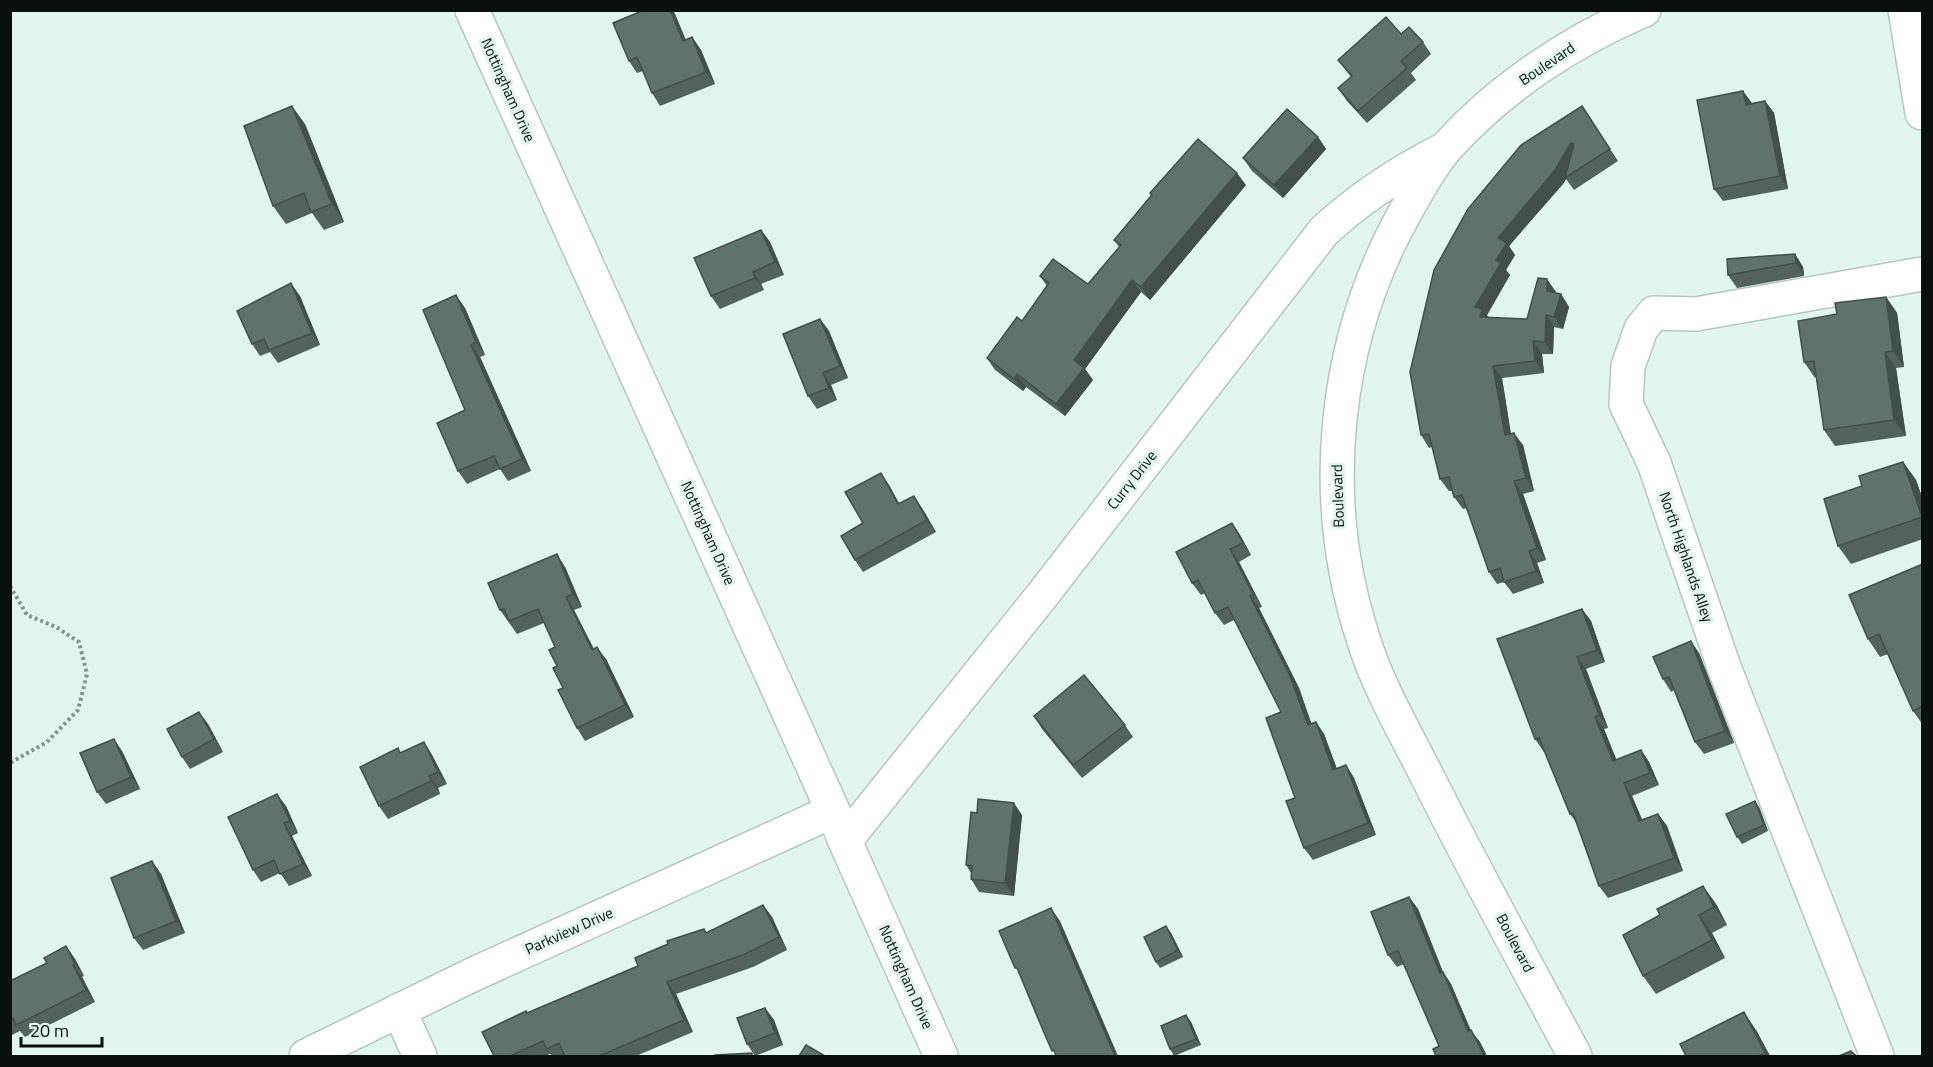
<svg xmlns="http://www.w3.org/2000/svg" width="1933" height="1067" viewBox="0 0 1933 1067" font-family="'Titillium Web',sans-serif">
  <rect width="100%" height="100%" fill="#e0f6ee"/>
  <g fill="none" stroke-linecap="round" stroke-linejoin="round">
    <!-- minor casing -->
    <g stroke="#b3c8c1" stroke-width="36">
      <g id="minor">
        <polyline points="472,10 833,811 845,841 941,1056"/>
        <polyline points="1905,10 1922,113"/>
        <path d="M845 841 1044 593 1324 231C1360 198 1398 173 1441 151"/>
        <polyline points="399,1010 420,1056"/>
        <polyline points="306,1056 474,974 833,811"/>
        <path d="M1575 1056C1526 964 1475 872 1428 778 1405 732 1378 687 1363 638 1317 496 1333 339 1407 209 1419 188 1431 165 1447 147 1500 88 1571 41 1644 10"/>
        <polyline points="1877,1056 1724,667 1654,463 1626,404 1628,366 1641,329 1654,313 1696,314 1922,274"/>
      </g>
    </g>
    <!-- path -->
    <polyline stroke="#85948f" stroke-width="4" stroke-dasharray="3 3" stroke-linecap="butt" points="10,586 27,615 56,627 79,642 87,674 78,710 47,742 10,763"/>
    <!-- minor -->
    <use href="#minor" stroke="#fff" stroke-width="33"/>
  </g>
  <!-- wall -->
  <g fill="#52625d">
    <polygon points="675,14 686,40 692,37 701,50 715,84 660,106 652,93 643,71 637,73 629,61"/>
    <polygon points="1401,34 1423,42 1431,54 1411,73 1416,80 1367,123 1347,101 1338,88 1351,77 1338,60"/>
    <polygon points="1765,101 1774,113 1788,189 1723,201 1714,189 1752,103"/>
    <polygon points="1582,106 1618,161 1574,190 1566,179 1509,246 1515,255 1506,270 1510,275 1487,315 1488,318 1527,319 1556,292 1556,293 1561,294 1569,307 1563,329 1554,327 1553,354 1542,354 1544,373 1502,378 1511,434 1523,445 1534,491 1523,494 1546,560 1537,563 1544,583 1513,594 1504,582 1497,584 1489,572 1467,508 1463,509 1454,497 1452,491 1449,491 1440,479 1432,447 1429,448 1421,435 1410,372"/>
    <polygon points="305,124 344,222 324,230 312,213 286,224 273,206"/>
    <polygon points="1318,137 1326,149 1283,198 1252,171 1243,158"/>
    <polygon points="1246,185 1150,300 1141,292 1085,369 1093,380 1065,416 1026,387 1023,391 995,370 987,358 1022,321 1047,286 1040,276 1088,284 1119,247 1114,240 1151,195 1150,193"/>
    <polygon points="761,230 770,242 784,275 761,284 764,290 720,309 711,296"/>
    <polygon points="1795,254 1803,267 1804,276 1737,288 1728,275"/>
    <polygon points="300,296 320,345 278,363 270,352 260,356 252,344"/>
    <polygon points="1886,297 1897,313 1904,367 1896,368 1906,436 1835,446 1824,430 1816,377 1815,378 1804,362 1837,314"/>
    <polygon points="465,308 485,355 480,357 531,471 508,481 500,469 467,484 458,471 465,410"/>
    <polygon points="820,319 829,331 848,378 831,385 837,400 817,409 808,396"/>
    <polygon points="1903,462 1916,480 1923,500 1923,539 1851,564 1838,546 1862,486"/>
    <polygon points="889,485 899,503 922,508 936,532 863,572 855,560 863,523"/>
    <polygon points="1232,523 1240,535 1251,555 1239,562 1262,607 1259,608 1299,688 1311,723 1316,722 1324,734 1337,769 1346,765 1354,778 1376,835 1313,860 1304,848 1295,798 1281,712 1234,620 1224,625 1215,613 1205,593 1201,595 1192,583"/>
    <polygon points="1923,564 1923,725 1913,711 1888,654 1880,657 1868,639"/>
    <polygon points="565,567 582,607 574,610 594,649 606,659 634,717 585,741 577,728 557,666 555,647 544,623 517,634 500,610"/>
    <polygon points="1582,609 1591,621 1605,662 1586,669 1608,728 1604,729 1616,760 1641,750 1649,762 1659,785 1632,796 1642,820 1658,814 1667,826 1683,871 1608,898 1599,886 1578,825 1570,814 1545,751 1544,752 1535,739"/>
    <polygon points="1699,653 1734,743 1704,754 1695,742 1674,690 1671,692 1663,679"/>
    <polygon points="199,712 208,724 223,752 190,769 182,757"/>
    <polygon points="1034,716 1125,725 1133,737 1082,778 1042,729"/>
    <polygon points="424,742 432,755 447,784 438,788 440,794 388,819 379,806 401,753"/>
    <polygon points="122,751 140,789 106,804 97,792"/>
    <polygon points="286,806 298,833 292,836 312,876 289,886 280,873 261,882 253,870"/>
    <polygon points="1759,807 1768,831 1742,844 1737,837"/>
    <polygon points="1022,815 1014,896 979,892 971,879 971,873 966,865"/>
    <polygon points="152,861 161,874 185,933 143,950 134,938"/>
    <polygon points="1703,886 1716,904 1727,925 1712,933 1725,958 1656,994 1643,976"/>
    <polygon points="1409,897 1418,909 1443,972 1451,984 1471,1031 1480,1042 1487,1056 1436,1056 1439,1046 1404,964 1397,967 1388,955"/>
    <polygon points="763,905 772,917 787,950 753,967 676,994 693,1032 636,1056 552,1056 550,1054 544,1056 494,1056 527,1013 638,966 704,929 707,933"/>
    <polygon points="1166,926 1171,933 1183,957 1160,968 1156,962"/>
    <polygon points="66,946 75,959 84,976 82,977 95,1002 25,1037 20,1031 10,1036 10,981 47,963"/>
    <polygon points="765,1008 774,1020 783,1045 755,1056 747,1044"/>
    <polygon points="1191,1022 1201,1045 1174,1056 1170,1049"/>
    <polygon points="1756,1030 1770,1056 1686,1056"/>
  </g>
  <!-- shaded-wall -->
  <g fill="#42504c">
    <polygon points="670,10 673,10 675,14 691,54 683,41"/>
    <polygon points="692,37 701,50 715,84 706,72"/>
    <polygon points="1743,91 1752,103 1746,105"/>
    <polygon points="1765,101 1774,113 1788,189 1780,176"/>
    <polygon points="292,106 305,124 344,222 332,204"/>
    <polygon points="1318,137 1326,149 1283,198 1274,185"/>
    <polygon points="1571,143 1580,155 1565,178 1566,179 1564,183 1509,246 1515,255 1506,270 1510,275 1487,315 1491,321 1480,317 1475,307 1496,260 1498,238"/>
    <polygon points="1237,173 1246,185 1150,300 1141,287"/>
    <polygon points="761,230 770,242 784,275 775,262"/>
    <polygon points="1795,254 1803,267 1804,276 1796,263"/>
    <polygon points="753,272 761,284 764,290 755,278"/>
    <polygon points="1547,279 1556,292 1555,303 1547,291"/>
    <polygon points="1132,280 1141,292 1085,369 1093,380 1065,416 1056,404 1074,360"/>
    <polygon points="291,283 300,296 320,345 312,333"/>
    <polygon points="1561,294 1569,307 1563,329 1554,317"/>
    <polygon points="456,295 465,308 485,355 476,342"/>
    <polygon points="1886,297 1897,313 1904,367 1893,351"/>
    <polygon points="1546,315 1554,327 1553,354 1545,342"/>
    <polygon points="820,319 829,331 848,378 840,366"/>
    <polygon points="1533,341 1542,354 1544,373 1535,361"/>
    <polygon points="471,345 480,357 531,471 522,459"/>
    <polygon points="1885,352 1896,368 1906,436 1894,420"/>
    <polygon points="1493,366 1502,378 1513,448 1505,435"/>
    <polygon points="823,373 831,385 837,400 829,388"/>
    <polygon points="1017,374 1026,387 1023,391 1014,379"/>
    <polygon points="1514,433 1523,445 1534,491 1526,478"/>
    <polygon points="1903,462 1916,480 1923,500 1923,518"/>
    <polygon points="881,473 889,485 906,517 898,504"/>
    <polygon points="1514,481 1523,494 1546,560 1537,548"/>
    <polygon points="914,496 922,508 936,532 927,520"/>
    <polygon points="1232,523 1240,535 1251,555 1243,543"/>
    <polygon points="1230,549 1239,562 1262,607 1253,594"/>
    <polygon points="1529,551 1537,563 1544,583 1536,571"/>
    <polygon points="557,554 565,567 582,607 573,594"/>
    <polygon points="1250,596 1259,608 1299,688 1316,737 1308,725"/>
    <polygon points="566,597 574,610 600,662 592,650"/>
    <polygon points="1582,609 1591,621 1605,662 1597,650"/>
    <polygon points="1691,641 1699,653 1734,743 1725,731"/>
    <polygon points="597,647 606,659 634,717 625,705"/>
    <polygon points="1577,657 1586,669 1608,728 1599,715"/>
    <polygon points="199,712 208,724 223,752 214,739"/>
    <polygon points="1595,717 1604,729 1622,773 1613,761"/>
    <polygon points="1316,722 1324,734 1342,783 1333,770"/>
    <polygon points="114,739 122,751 140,789 131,777"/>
    <polygon points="424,742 432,755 447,784 438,772"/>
    <polygon points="1641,750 1649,762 1659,785 1650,773"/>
    <polygon points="1346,765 1354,778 1376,835 1368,823"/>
    <polygon points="429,776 438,788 440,794 431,781"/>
    <polygon points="1624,783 1632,796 1648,833 1639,821"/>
    <polygon points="277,794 286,806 298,833 290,821"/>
    <polygon points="1755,801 1759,807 1768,831 1764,825"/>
    <polygon points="1014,803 1022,815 1014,896 1005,883"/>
    <polygon points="1658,814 1667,826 1683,871 1674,858"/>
    <polygon points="284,823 292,836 312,876 303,864"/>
    <polygon points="152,861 161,874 185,933 176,921"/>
    <polygon points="1703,886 1716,904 1727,925 1714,907"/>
    <polygon points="1409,897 1418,909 1448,985 1440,973"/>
    <polygon points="763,905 772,917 787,950 779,937"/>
    <polygon points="1051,908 1060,921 1118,1056 1115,1056"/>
    <polygon points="1699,915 1712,933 1725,958 1712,940"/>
    <polygon points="1166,926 1171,933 1183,957 1178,950"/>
    <polygon points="66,946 75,959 84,976 75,964"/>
    <polygon points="73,965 82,977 95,1002 86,990"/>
    <polygon points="1443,972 1451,984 1471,1031 1480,1042 1487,1056 1484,1056 1468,1031"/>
    <polygon points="667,982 676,994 693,1032 684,1020"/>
    <polygon points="765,1008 774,1020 783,1045 775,1033"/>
    <polygon points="1744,1012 1756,1030 1770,1056 1767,1056 1765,1053"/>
    <polygon points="1186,1015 1191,1022 1201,1045 1196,1039"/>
  </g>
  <!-- building -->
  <g fill="#5f726c" stroke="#42504c" stroke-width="1.5">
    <polygon points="644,10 670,10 683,41 692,37 706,72 652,93 637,57 629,61 613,23"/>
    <polygon points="1386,17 1401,34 1409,27 1423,42 1401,61 1407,68 1358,111 1338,88 1352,76 1338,60"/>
    <polygon points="1743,91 1746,105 1765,101 1780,176 1714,189 1697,100"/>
    <polygon points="292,106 332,204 311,212 304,193 273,206 244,126"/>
    <polygon points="1582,106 1610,149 1565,178 1574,144 1571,143 1555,170 1498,238 1507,243 1496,260 1501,263 1475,307 1482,309 1480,317 1527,319 1538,278 1547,279 1547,291 1561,294 1554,317 1546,315 1545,342 1533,341 1535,361 1493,366 1505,435 1514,433 1526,478 1514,481 1537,548 1529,551 1536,571 1504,582 1500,568 1489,572 1462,495 1454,497 1449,477 1440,479 1429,434 1421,435 1410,372 1434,270 1468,209 1521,145"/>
    <polygon points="1287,109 1318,137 1274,185 1243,158"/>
    <polygon points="1198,139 1237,173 1141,287 1132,280 1074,360 1084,368 1056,404 1017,374 1014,379 987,358 1017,317 1022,321 1049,283 1040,276 1053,259 1088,284 1121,245 1114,240 1152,195 1150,193"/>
    <polygon points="761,230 775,262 753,272 755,278 711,296 694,258"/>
    <polygon points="1795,254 1796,263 1728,275 1727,259"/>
    <polygon points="291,283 312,333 269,350 264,339 252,344 237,311"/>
    <polygon points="456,295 476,342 471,345 522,459 500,469 494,456 458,471 437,423 465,410 423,310"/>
    <polygon points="1886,297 1893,351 1885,352 1894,420 1824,430 1814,361 1804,362 1798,321 1837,314 1835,303"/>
    <polygon points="820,319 840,366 823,373 829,388 808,396 783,334"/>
    <polygon points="1903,462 1922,517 1838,546 1824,499 1862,486 1859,476"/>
    <polygon points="881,473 898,504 914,496 927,520 855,560 841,536 863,523 845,492"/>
    <polygon points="1232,523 1243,543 1230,549 1253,594 1250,596 1290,676 1308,725 1316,722 1333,770 1346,765 1368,823 1304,848 1286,801 1295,798 1266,718 1281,712 1228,607 1215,613 1198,580 1192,583 1176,552"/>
    <polygon points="557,554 573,594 566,597 592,650 597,647 625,705 577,728 558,690 563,688 553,668 557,666 549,650 555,647 538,609 509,621 504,609 500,610 488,583"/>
    <polygon points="1923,564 1923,706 1913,711 1879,634 1868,639 1849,595"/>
    <polygon points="1582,609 1597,650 1577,657 1599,715 1595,717 1613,761 1641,750 1650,773 1624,783 1639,821 1658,814 1674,858 1599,886 1573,813 1570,814 1539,738 1535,739 1497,639"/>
    <polygon points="1691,641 1725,731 1695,742 1669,677 1663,679 1653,657"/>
    <polygon points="1084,675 1125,725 1073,765 1034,716"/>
    <polygon points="199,712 214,739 182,757 167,729"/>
    <polygon points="114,739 131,777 97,792 80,753"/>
    <polygon points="424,742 438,772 429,776 431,781 379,806 360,767 398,748 400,753"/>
    <polygon points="277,794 290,821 284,823 303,864 280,874 274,860 253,870 228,817"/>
    <polygon points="978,799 1014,803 1005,883 971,879 972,866 966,865 971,812 977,813"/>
    <polygon points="1755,801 1764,825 1737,837 1726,814"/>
    <polygon points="152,861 176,921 134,938 111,878"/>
    <polygon points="1703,886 1714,907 1699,915 1712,940 1643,976 1623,935 1660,915 1657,909"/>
    <polygon points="1409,897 1440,973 1443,972 1468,1031 1471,1030 1484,1056 1436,1056 1433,1049 1439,1046 1398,951 1388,955 1371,912"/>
    <polygon points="763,905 779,937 745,954 667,982 684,1020 599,1056 565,1056 559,1043 547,1049 543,1041 510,1056 494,1056 482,1032 526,1011 527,1013 638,966 635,958 668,944 667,941 704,929 706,933"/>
    <polygon points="1051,908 1115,1056 1056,1056 1054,1050 1052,1051 1045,1035 1017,968 1015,968 999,931"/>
    <polygon points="1166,926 1178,950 1156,962 1144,937"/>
    <polygon points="66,946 75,964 73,965 86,990 16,1025 13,1018 10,1019 10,981 47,963 44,958"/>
    <polygon points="765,1008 775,1033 747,1044 737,1018"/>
    <polygon points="1744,1012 1765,1053 1758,1056 1686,1056 1680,1044"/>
    <polygon points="1186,1015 1196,1039 1170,1049 1161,1026"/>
    <polygon points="806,1045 825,1056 799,1056"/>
    <polygon points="1851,1051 1856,1056 1839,1056"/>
    <polygon points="752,1053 752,1056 715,1056 715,1055"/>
  </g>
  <g text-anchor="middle" stroke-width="6" stroke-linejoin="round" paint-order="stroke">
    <!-- street labels -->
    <g font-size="15" fill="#09100e" stroke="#e0f6ee">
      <text transform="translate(1547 64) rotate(-34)" y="5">Boulevard</text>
      <text transform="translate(508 90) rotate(66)" y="5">Nottingham Drive</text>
      <text transform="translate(1132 480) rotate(-52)" y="5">Curry Drive</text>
      <text transform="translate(1338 496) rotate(-92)" y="5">Boulevard</text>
      <text transform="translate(708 533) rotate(66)" y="5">Nottingham Drive</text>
      <text transform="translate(1686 557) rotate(71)" y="5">North Highlands Alley</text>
      <text transform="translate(569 931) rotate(-24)" y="5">Parkview Drive</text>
      <text transform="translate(1515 943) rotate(62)" y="5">Boulevard</text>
      <text transform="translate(906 977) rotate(66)" y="5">Nottingham Drive</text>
    </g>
  </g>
  <!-- border -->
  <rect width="1933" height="1067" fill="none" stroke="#09100e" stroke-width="24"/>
  <!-- scale -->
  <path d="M21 1037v9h81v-9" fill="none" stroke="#09100e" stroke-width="3"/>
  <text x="30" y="1037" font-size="18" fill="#09100e" stroke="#e0f6ee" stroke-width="4.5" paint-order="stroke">20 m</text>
</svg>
